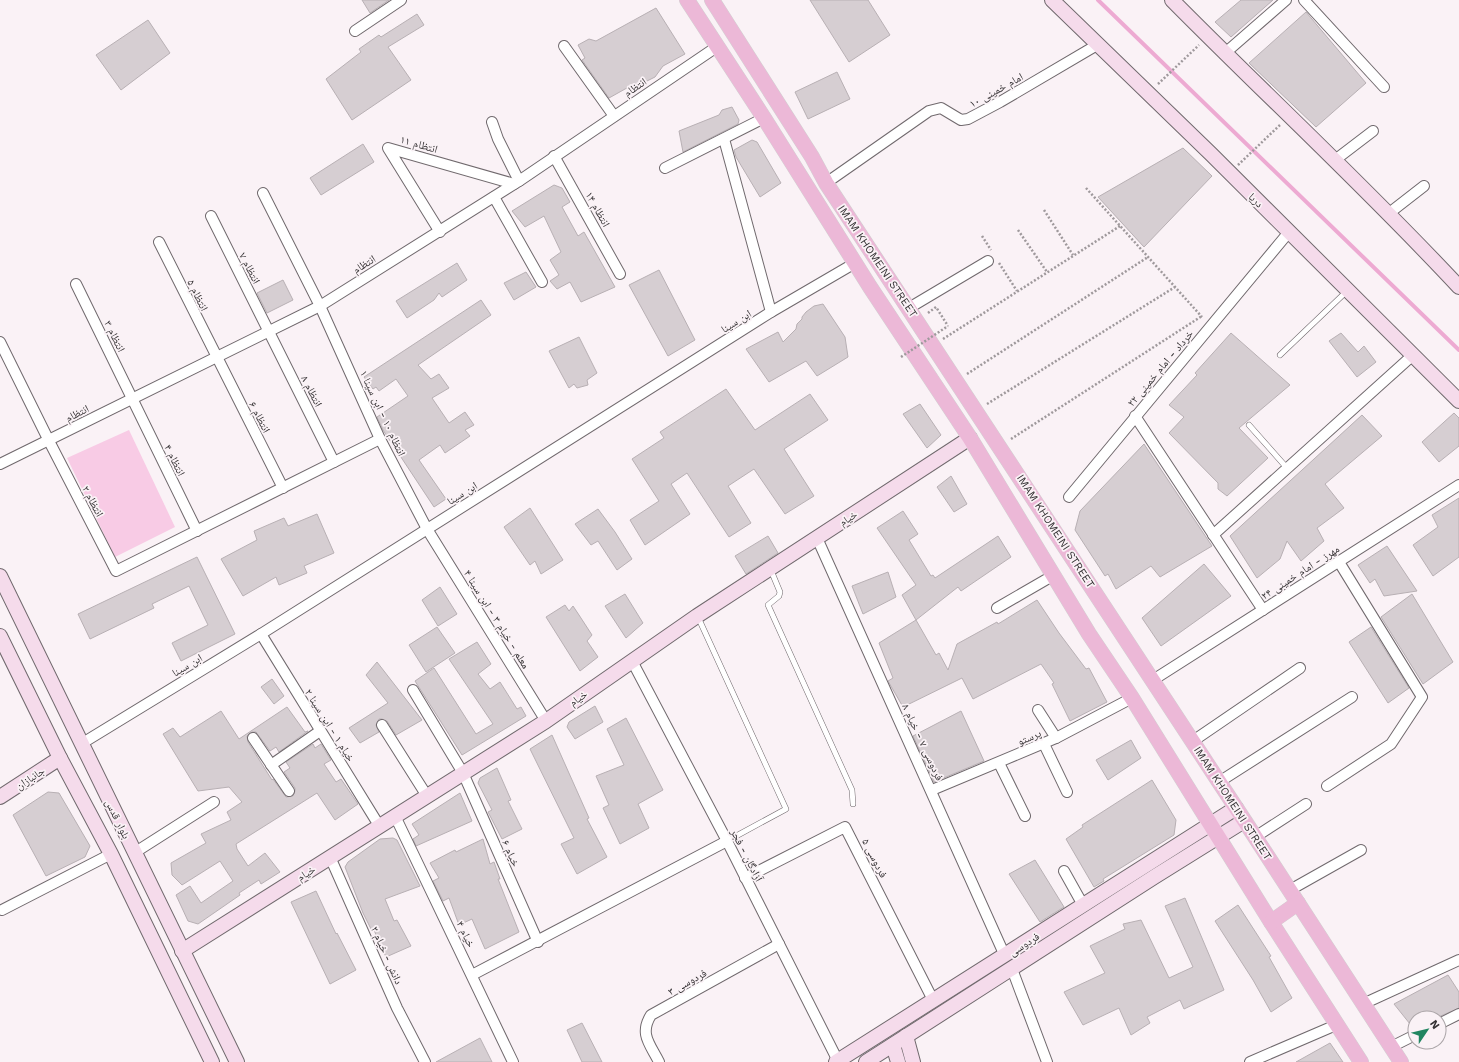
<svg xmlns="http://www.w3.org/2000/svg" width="1459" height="1062" viewBox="0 0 1459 1062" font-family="'Work Sans','Noto Naskh Arabic',sans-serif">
  <rect width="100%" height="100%" fill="#faf2f6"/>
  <!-- green -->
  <polygon fill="#f8cbe5" points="129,430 175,527 115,557 67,458"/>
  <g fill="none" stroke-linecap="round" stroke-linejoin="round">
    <!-- stream -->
    <polyline stroke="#edaad2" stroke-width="4" points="1098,0 1459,350"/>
  </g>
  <!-- building -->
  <g fill="#d6ced2" stroke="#b8b0b4">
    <polygon points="362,0 389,0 370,13"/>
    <polygon points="810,0 868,0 890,35 849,62"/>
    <polygon points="1241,0 1273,0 1231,37 1215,22"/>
    <polygon points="656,8 685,54 663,66 655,77 641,84 634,84 609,98 582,60 585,58 578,45 589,39 596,41"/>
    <polygon points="1306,12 1366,83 1316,127 1249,63"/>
    <polygon points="417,14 424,25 388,47 411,80 352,120 326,79 361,52 359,49 379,35 381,37"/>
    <polygon points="148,20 170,53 121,90 96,55"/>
    <polygon points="837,72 850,99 808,119 795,92"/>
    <polygon points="732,107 739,120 738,124 683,152 679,131 719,115 722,110"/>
    <polygon points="752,140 757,142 781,183 760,197 736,157 734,150"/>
    <polygon points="363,144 374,162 321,195 310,178"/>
    <polygon points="1183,148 1212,176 1144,247 1098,197"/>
    <polygon points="554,185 562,188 570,202 562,207 578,236 584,232 615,287 581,302 570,282 557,289 550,281 559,275 550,260 561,252 544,216 525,227 512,211"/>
    <polygon points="457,263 467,280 442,297 439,293 434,300 407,318 396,301"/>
    <polygon points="659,270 695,340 668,356 629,285"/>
    <polygon points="526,272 536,287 514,300 504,283"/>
    <polygon points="283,280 293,300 267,313 257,293"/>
    <polygon points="481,300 491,315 418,365 431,379 439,374 449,388 432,398 449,423 465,412 474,425 465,430 470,436 445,453 440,445 419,460 446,499 434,507 383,430 377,417 408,396 396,379 379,391 376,387 373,389 364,377"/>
    <polygon points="823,304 845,337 848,357 817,376 806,361 769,382 746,349 778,332 783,342 796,329 797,324 802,319 802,317 806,312 814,306"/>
    <polygon points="1231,333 1290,385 1239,428 1268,458 1227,496 1218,489 1218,483 1169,433 1184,417 1169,405 1197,375 1195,373"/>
    <polygon points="1341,333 1358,352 1364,346 1376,362 1357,377 1329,341"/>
    <polygon points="579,337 597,373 587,380 588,385 577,388 574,384 569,388 549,351"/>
    <polygon points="726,389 755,430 810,394 828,420 784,449 814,496 785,514 754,469 728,486 751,523 729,537 687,473 671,484 690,514 645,545 630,520 659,501 632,459 664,438 660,432"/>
    <polygon points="920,404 941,435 927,448 903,414"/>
    <polygon points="1454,413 1459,418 1459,446 1439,462 1422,442"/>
    <polygon points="1362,415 1382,436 1325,484 1344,508 1317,528 1324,541 1301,561 1287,541 1280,559 1257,578 1230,536"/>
    <polygon points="1144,444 1212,546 1160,577 1151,566 1116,589 1108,574 1105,576 1075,530 1080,511"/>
    <polygon points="951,476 967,504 954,512 937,487"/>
    <polygon points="1459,498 1459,557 1433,576 1413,545 1438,527 1432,515"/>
    <polygon points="530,508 563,560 541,574 535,561 530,565 504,527"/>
    <polygon points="598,509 615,532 632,559 617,570 598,541 591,545 575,524"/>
    <polygon points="903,511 918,534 909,540 931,576 933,575 935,578 998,536 1011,557 961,591 958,587 916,620 902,595 916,585 877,528"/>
    <polygon points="317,514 334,553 304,566 307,573 279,585 276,577 243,596 221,559 257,540 254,531 284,518 288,526"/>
    <polygon points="768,536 778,553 746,574 735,556"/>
    <polygon points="1387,546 1417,591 1384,596 1375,579 1370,583 1358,565"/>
    <polygon points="197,557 235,634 181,661 172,643 208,625 189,586 152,604 154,608 90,639 78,614"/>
    <polygon points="1204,564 1231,596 1161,646 1142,618"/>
    <polygon points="888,572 896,597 863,614 852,586"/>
    <polygon points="440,587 457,614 438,626 422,600"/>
    <polygon points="625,594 643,623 626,638 605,606"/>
    <polygon points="1412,594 1453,662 1423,684 1381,617"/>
    <polygon points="1037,600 1059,633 1086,669 1089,668 1107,702 1070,721 1052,684 1054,683 1041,664 973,699 962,678 903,707 888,681 893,678 879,643 916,620 936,655 939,653 948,670 957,644 997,622 998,624"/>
    <polygon points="565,605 569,611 573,606 579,615 592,635 587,641 598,657 580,671 546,617"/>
    <polygon points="437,627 455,653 426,672 409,645"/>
    <polygon points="1371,627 1409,688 1388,703 1349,642"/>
    <polygon points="477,642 491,664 478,674 490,689 500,682 517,709 521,707 526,716 462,755 415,681 434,668 476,734 493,724 449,659"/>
    <polygon points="377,662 422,720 396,735 387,721 382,719 379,719 376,725 379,732 360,743 349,728 388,703 366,675"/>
    <polygon points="272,679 284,696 274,704 261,687"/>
    <polygon points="595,706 603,722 575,739 567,727 569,722"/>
    <polygon points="287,707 305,732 308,731 279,752 276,747 270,751 256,732 252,732 247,736 248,742 272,780 273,779 286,797 293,796 295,791 295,788 284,772 290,768 286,762 313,744 315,748 321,744 331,760 324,764 336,782 341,779 358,804 335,820 317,793 236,844 237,849 248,866 265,853 280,872 261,884 259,880 239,893 240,895 198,924 188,921 176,895 190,886 201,903 233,881 220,861 182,885 172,875 171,863 206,843 201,834 231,820 227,812 242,802 229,787 198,791 163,734 173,728 180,737 221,711 239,739"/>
    <polygon points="961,711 984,761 934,782 913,736"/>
    <polygon points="626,718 663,790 638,804 649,828 620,844 603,808 609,805 596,776 624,765 607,729"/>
    <polygon points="552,735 589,818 587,819 607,857 577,874 561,844 574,838 530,749"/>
    <polygon points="1131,740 1141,758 1108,780 1096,760"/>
    <polygon points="497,768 511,800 508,801 522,829 502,839 488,812 492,810 478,783 480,778"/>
    <polygon points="1152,780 1176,820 1174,835 1103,879 1104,881 1094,887 1066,839 1083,827 1082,825"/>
    <polygon points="48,792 59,793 90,846 85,857 46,876 13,815"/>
    <polygon points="460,793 472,821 416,846 413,839 419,835 412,824"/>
    <polygon points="393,838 397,840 420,886 385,899 394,921 397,920 411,946 386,957 373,928 372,931 363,913 345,867 348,862 380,839"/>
    <polygon points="483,839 490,864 494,862 500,879 498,879 519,932 485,949 472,919 459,925 449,898 443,901 433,881 439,878 430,863 455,850 456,852"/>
    <polygon points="1035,860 1064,907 1040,922 1009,874"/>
    <polygon points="316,891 336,934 337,933 356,970 330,984 291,902"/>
    <polygon points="1185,898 1224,990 1184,1009 1180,1000 1147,1017 1150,1023 1131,1035 1119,1008 1083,1025 1064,992 1105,973 1090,946 1125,929 1123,924 1141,920 1169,978 1193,967 1165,906"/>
    <polygon points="1238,905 1271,956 1269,957 1292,998 1271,1012 1253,980 1215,921"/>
    <polygon points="1448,975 1459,992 1459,1008 1436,1018 1415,1018 1414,1029 1394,1004"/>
    <polygon points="582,1023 602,1062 582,1062 567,1030"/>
    <polygon points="480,1038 492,1062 436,1062"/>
    <polygon points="1330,1043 1343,1062 1296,1062"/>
  </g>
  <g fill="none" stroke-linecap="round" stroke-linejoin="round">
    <!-- lane casing -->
    <g stroke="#70696d" stroke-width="6">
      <g id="lane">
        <polyline points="1280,355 1347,291"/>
        <polyline points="1249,425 1287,468"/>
        <polyline points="770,568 780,592 779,596 768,605 852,790 853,804"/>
        <polyline points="698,617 786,809 727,841"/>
      </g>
    </g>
    <!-- street casing -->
    <g stroke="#70696d" stroke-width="12">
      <g id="street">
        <polyline points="1304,0 1384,87"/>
        <polyline points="355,31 401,0"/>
        <polyline points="564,46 614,116"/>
        <polyline points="1224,54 1286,0"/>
        <polyline points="492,122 498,139 519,181"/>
        <polyline points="724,139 771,312"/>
        <polyline points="554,156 620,274"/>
        <polyline points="1335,160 1373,131"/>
        <polyline points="665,168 764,118"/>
        <polyline points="826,183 929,111 941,108 961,120 968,119 1000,102 1097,45"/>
        <polyline points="263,193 320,306 380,439 427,529 546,721"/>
        <polyline points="494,197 542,282"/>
        <polyline points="1388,214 1424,186"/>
        <polyline points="211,216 334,462"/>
        <polyline points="440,232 388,148 514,184"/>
        <polyline points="159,242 283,488"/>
        <polyline points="76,284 197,531"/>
        <polyline points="909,308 988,261"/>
        <polyline points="0,342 49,441 116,571 380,439"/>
        <polyline points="1135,416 1263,610"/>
        <polyline points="0,464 320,306 519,181 718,46"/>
        <polyline points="1069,497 1289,232"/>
        <polyline points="1213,535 1413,355"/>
        <polyline points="817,538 1005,956"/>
        <polyline points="997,608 1054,575"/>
        <polyline points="261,634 380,827"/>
        <polyline points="632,661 727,841 838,1061"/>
        <polyline points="1153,680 1459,485"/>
        <polyline points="413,690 463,773 538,942"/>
        <polyline points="1038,710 1056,738"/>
        <polyline points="382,725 427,796"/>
        <polyline points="253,738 289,791"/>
        <polyline points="1193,741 1300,668"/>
        <polyline points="81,744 261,634 771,312 855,263"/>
        <polyline points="1044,744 1067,792"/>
        <polyline points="999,763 1025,816"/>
        <polyline points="271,765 320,731"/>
        <polyline points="1219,782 1352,697"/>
        <polyline points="1327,786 1391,744 1422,697 1339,562"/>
        <polyline points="932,790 1056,738 1132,698"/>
        <polyline points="395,816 513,1062"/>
        <polyline points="1255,837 1306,804"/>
        <polyline points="134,853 214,802"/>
        <polyline points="330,857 397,1008 425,1062"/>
        <polyline points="1064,871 1083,905"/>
        <polyline points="745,878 845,827 933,1000"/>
        <polyline points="1290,890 1361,850"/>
        <polyline points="2,910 111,854"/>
        <polyline points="1012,969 1047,1062"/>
        <polyline points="472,975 727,841"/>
        <polyline points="1363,1004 1459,960"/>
        <polyline points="1439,1024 1459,1014"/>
        <polyline points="1391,1047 1415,1035"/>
        <path d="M659 1062C650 1044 639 1034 651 1015L779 944"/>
        <polyline points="1250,1062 1336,1025"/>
      </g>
    </g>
    <!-- secondary casing -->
    <g stroke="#70696d" stroke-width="16">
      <g id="secondary">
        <polyline points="1052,0 1211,154 1459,401"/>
        <path d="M1172 0C1267 96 1367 188 1459 287"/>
        <polyline points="0,576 237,1062"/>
        <polyline points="0,636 60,758 111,854 212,1062"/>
        <polyline points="0,797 60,758"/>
        <polyline points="182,951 546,721 697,616 970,438"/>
        <polyline points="906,1036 913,1062"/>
        <polyline points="893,1045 898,1062"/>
        <polyline points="836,1062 1236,808"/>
        <polyline points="866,1062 1154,877 1244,821"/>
      </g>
    </g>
    <!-- primary casing -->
    <g stroke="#d2d2d2" stroke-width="16">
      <g id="primary">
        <polyline points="687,0 764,118 870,287 970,438 1089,634 1132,698 1271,922 1361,1062"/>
        <path d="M712 0 812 157 826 183C967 395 1106 609 1246 823 1297 903 1350 982 1401 1062"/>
        <polyline points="1271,922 1298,903"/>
      </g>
    </g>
    <!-- path -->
    <g stroke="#9f999c" stroke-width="2.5" stroke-dasharray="2 2" stroke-linecap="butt">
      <polyline points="1158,84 1199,45"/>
      <polyline points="1238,165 1281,124"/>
      <polyline points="1086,188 1202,317"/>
      <polyline points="1044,210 1073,255"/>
      <polyline points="1018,230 1047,272"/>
      <polyline points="982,236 991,250"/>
      <polyline points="999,263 1017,291"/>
      <polyline points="928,313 936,307 948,326"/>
      <polyline points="943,339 1120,226"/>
      <polyline points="967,374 1148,257"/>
      <polyline points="987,404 1175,287"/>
      <polyline points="1011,439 1202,316"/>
    </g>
    <!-- lane -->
    <use href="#lane" stroke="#fff" stroke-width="5"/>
    <!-- street -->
    <use href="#street" stroke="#fff" stroke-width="10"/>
    <!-- secondary -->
    <use href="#secondary" stroke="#f5dbeb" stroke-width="14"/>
    <!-- primary -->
    <use href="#primary" stroke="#ecb8d7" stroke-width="15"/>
    <!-- path-bridge -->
    <polyline stroke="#9f999c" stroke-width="2.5" stroke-dasharray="2 2" stroke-linecap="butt" points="901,357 948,326"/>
  </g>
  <g text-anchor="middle" stroke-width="3.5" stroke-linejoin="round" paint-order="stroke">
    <!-- street labels -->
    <g font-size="11" fill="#343133" stroke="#faf2f6">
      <text transform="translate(635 87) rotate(-34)" y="4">انتظام</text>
      <text transform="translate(996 90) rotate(-29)" y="4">امام خمینی ۱۰</text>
      <text transform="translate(419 144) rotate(16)" y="4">انتظام ۱۱</text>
      <text transform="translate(1256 200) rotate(45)" y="4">دریا</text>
      <text transform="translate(598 209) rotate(61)" y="4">انتظام ۱۴</text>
      <text transform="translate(878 261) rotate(56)" y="4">IMAM KHOMEINI STREET</text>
      <text transform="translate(364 264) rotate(-32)" y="4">انتظام</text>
      <text transform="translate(250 268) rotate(63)" y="4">انتظام ۷</text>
      <text transform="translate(198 295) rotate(64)" y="4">انتظام ۵</text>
      <text transform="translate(736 321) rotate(-32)" y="4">ابن سینا</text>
      <text transform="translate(115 336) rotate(64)" y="4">انتظام ۳</text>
      <text transform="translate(1160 368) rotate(-50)" y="4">خرداد - امام خمینی ۲۲</text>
      <text transform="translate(312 391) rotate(63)" y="4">انتظام ۸</text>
      <text transform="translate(77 413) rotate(-27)" y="4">انتظام</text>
      <text transform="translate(383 413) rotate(65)" y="4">انتظام ۱۰ - ابن سینا ۱</text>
      <text transform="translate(260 417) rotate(63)" y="4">انتظام ۶</text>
      <text transform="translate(175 460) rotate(64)" y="4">انتظام ۴</text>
      <text transform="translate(462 493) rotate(-32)" y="4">ابن سینا</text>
      <text transform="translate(93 501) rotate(62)" y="4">انتظام ۲</text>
      <text transform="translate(848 518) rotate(-33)" y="4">خیام</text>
      <text transform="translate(1056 531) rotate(57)" y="4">IMAM KHOMEINI STREET</text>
      <text transform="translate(1300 572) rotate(-33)" y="4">مهرز - امام خمینی ۲۴</text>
      <text transform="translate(497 619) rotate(58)" y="4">معلم - خیام ۳ - ابن سینا ۴</text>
      <text transform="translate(187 665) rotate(-31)" y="4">ابن سینا</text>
      <text transform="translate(578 698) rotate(-35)" y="4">خیام</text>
      <text transform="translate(330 725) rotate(58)" y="4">خیام ۱ - این سینا ۲</text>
      <text transform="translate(1029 737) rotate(-23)" y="4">پرستو</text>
      <text transform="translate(923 742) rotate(65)" y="4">فردوسی ۷ - خیام ۸</text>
      <text transform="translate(30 778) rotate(-33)" y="4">جانبازان</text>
      <text transform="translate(1233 803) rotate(57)" y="4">IMAM KHOMEINI STREET</text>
      <text transform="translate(118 819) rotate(64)" y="4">بلوار قدس</text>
      <text transform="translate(511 853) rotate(66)" y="4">خیام ۶</text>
      <text transform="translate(747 855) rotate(63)" y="4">آزادگان - فجر</text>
      <text transform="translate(875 858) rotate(63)" y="4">فردوسی ۵</text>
      <text transform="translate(306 873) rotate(-32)" y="4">خیام</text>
      <text transform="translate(466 934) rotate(64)" y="4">خیام ۴</text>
      <text transform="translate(1024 944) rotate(-33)" y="4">فردوسی</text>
      <text transform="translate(387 955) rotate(66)" y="4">دانش - خیام ۲</text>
      <text transform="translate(687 982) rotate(-29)" y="4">فردوسی ۳</text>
    </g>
  </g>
  <!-- north arrow -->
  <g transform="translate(1427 1030) rotate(55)"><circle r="19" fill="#faf2f6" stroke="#aba5a8"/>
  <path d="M0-3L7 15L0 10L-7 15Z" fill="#218661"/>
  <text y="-6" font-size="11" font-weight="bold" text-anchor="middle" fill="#343133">N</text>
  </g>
</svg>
